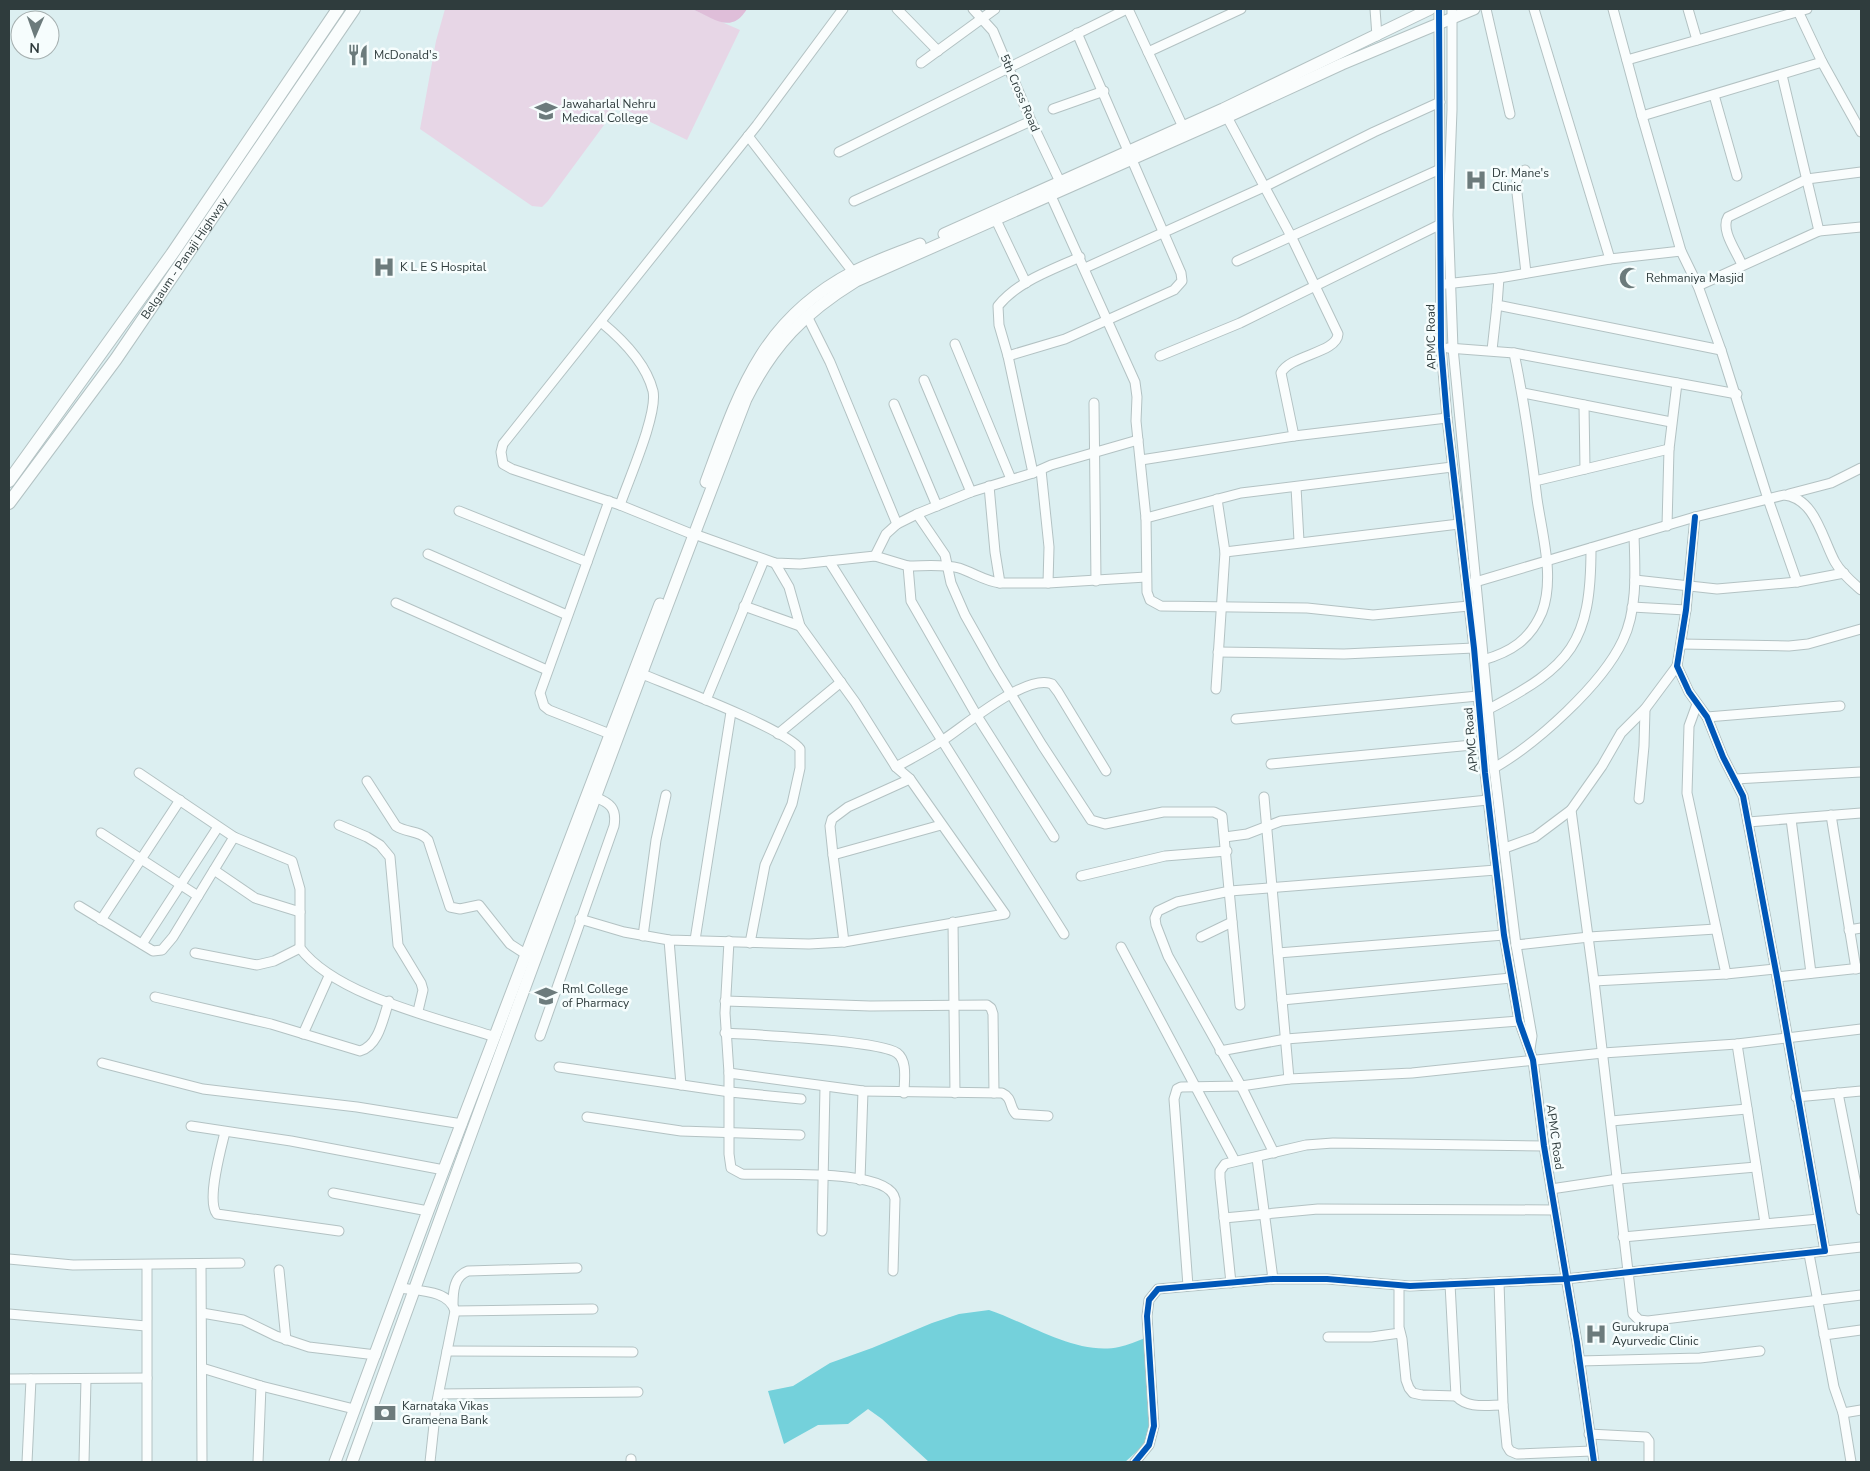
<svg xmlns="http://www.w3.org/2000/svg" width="1870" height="1471" viewBox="0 0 1870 1471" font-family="'Nunito Sans',sans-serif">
  <rect width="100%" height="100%" fill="#dceff1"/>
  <!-- green -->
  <polygon fill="#e7d6e6" points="445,9 692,9 740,30 687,140 618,106 548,201 542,207 532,206 420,129 436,41"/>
  <!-- forest -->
  <path fill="#dfbed9" d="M692 9H747C731 35 714 18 692 9Z"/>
  <!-- water -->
  <path fill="#74d1db" d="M989 1310C1028 1323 1077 1356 1119 1347 1128 1345 1137 1341 1145 1338L1154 1426 1142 1447 1125 1462H929L882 1419 868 1409 848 1424 818 1425 784 1444 768 1391 793 1386 830 1363 872 1348 932 1323 959 1314Z"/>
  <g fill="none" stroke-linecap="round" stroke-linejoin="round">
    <!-- minor casing -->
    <g stroke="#b3c2c3" stroke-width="11">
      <g id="minor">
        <polyline points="897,9 938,51"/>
        <polyline points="973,9 993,31 1031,121 1062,186"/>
        <polyline points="1128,9 1183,127"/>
        <polyline points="1375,9 1377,36"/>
        <polyline points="1439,9 1441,347 1447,418 1474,648 1485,773 1504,935 1519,1021 1533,1060 1544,1146 1577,1342 1594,1462"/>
        <polyline points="1452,9 1452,110 1448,215 1453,348 1494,768 1516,945 1532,1036 1530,1049"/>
        <polyline points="1486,9 1510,114"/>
        <polyline points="1534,9 1610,259"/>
        <polyline points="1613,9 1642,116 1681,251 1698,286 1721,350 1768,499 1797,582"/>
        <polyline points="1688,9 1697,40"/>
        <polyline points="1797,9 1822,62 1861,132"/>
        <polyline points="1148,52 1241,9"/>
        <polyline points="1627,60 1807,9"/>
        <polyline points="921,63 995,9"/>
        <polyline points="1782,75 1819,231"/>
        <polyline points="1714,95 1737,176"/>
        <polyline points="1053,109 1104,91"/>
        <polyline points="1642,116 1822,62"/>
        <path d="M1227 117 1291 236 1338 334C1337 353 1290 355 1281 373L1294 436"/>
        <polyline points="748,136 853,272"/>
        <polyline points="839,152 1127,9"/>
        <polyline points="1525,170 1518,177 1516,184 1526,273"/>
        <polyline points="1051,196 1135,382 1137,397 1136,421 1146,518 1147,592 1150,600 1161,606 1307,608 1373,615 1469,606"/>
        <polyline points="854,201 1031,121"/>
        <polyline points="996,220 1026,283"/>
        <polyline points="1237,261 1438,170"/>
        <path d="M1742 265C1737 252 1720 230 1728 217L1807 179 1861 172"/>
        <polyline points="1085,268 1264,187 1374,132 1440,102"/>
        <polyline points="1499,278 1610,259 1681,251"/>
        <polyline points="1445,284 1499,278 1497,305 1721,350"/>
        <polyline points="1698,286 1819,231 1861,227"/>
        <polyline points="807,316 830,362 897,524"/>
        <path d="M601 322C623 340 646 363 653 391 658 414 628 481 620 505"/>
        <polyline points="955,344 1011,479"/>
        <polyline points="1448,348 1514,353 1737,394"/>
        <polyline points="1492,350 1497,305"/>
        <polyline points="1008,356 1065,339 1174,290 1182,281 1181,273 1077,33"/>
        <polyline points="1160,356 1240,323 1439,225"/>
        <polyline points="924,380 971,492"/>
        <polyline points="1523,393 1671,422"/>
        <polyline points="1094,403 1096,581"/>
        <polyline points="894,404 937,506"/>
        <polyline points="1584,405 1585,469"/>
        <polyline points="1141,460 1294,436 1447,418"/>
        <polyline points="1041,470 1049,547 1048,583"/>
        <path d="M1033 473 1008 356 999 325 998 306C1018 281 1052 270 1080 257"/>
        <polyline points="1535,481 1669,449"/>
        <polyline points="989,486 995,552 1000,583 1048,583 1146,577"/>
        <polyline points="1296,487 1299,541"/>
        <polyline points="1789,494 1831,483 1861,468"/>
        <polyline points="609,501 540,693 544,706 549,710 610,734"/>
        <polyline points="459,511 587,562"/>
        <polyline points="917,514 945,555 951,583 965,615 995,668 1042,745 1091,820 1105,824 1163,812 1214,812 1222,816 1240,1005"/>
        <polyline points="1146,518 1241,493 1452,467"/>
        <polyline points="1667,526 1669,449 1677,383"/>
        <polyline points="694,534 775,563 800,564 875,556 908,566 911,601 977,716 1054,837"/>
        <polyline points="694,535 620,505 512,469 503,464 501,452 503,444 757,125 843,9"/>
        <polyline points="1225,552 1459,524"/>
        <polyline points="428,554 567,615"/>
        <polyline points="875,556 886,534 897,524 917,514 971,492 1033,473 1051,465 1138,440"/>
        <polyline points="829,561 1064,934"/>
        <path d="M908 566C925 566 943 564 959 568 974 573 985 581 1000 583"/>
        <polyline points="1635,580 1717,589 1797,582 1844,573"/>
        <path d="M1472 583 1695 517 1784 495C1815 498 1822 538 1835 562 1841 573 1852 582 1861 590"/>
        <polyline points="396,603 547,670"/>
        <polyline points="744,606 800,626"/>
        <polyline points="1632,607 1686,610"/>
        <polyline points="1681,644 1789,646 1808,644 1861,629"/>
        <polyline points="1218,652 1344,654 1474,648"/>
        <path d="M1483 660C1511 652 1530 640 1542 612 1555 578 1542 534 1537 499 1531 450 1524 401 1514 353"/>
        <path d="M642 674C671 686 786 729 800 749V768L792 804 765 865 750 943"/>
        <polyline points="1216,689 1225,552 1217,499"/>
        <polyline points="706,700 764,560"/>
        <polyline points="1697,704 1689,726 1687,793 1726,974"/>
        <path d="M1489 709C1571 666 1591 643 1591 548"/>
        <polyline points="1707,717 1840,706"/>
        <polyline points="1236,719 1478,696"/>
        <polyline points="778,734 841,682"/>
        <polyline points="1271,764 1483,744"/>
        <path d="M896 767C912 758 928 750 943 740 965 726 1026 673 1052 684L1058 692 1106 771"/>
        <path d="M1494 768C1536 744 1602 685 1623 640 1638 608 1635 569 1634 535"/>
        <path d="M139 773 234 837 292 861 300 889V948C336 996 438 1018 495 1037"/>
        <polyline points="1735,779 1861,772"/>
        <path d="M367 781 396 826C406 833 420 830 428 840L450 907 460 909 479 905 510 944 527 955"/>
        <polyline points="1264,797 1289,1079"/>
        <polyline points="1639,799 1644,746 1645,709"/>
        <polyline points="1571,810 1594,981 1633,1314 1639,1320 1648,1321 1861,1295"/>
        <polyline points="1831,815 1856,969"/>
        <polyline points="1791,819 1811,973"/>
        <polyline points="1748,822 1861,813"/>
        <polyline points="339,825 367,837 380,845 390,857 398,945 421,983 423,990 418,1011"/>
        <polyline points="101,833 198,896"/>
        <polyline points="1225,837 1247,834 1281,821 1488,800"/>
        <polyline points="1505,848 1535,837 1571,810 1602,766 1621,733 1645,709 1677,666"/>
        <polyline points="833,855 941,825"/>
        <polyline points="214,870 255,898 300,912"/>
        <polyline points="1081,876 1165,856 1227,851"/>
        <polyline points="79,906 153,951 162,950 173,937 234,837"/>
        <polyline points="580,919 624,932 669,940 809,944 844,942 1005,914 910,779 896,767 855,702 800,626 789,587 775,563"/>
        <polyline points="101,920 180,800"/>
        <polyline points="953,922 955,1093"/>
        <polyline points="1849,930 1861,928"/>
        <polyline points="643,936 656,840 666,795"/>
        <polyline points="1201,937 1232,922"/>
        <polyline points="669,940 681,1085"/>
        <polyline points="695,940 731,712"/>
        <path d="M729 941 725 1013 729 1073V1154L731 1168 742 1174C769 1176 889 1167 895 1199L893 1271"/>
        <polyline points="844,942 833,855 830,826 832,819 848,807 910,779"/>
        <polyline points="142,944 218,827"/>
        <polyline points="1516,945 1589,937 1716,929"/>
        <polyline points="1121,947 1235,1161"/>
        <polyline points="195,953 257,965 274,961 300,948"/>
        <polyline points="1278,953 1504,935"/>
        <polyline points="1777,977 1861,968"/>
        <polyline points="1594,981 1726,974 1775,969"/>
        <path d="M155 997 271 1024 360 1051C379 1046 383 1018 389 1001"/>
        <polyline points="1282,1000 1511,978"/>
        <polyline points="725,1001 870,1006 987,1005 991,1008 993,1014 994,1093"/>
        <path d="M725 1033C754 1035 879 1040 897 1053 908 1061 904 1081 904 1093"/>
        <polyline points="303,1034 329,976"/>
        <path d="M540 1036 614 826C617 808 610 803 595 797"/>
        <polyline points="1737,1044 1765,1223"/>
        <polyline points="1220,1051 1286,1039 1519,1021"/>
        <polyline points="102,1063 203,1089 357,1107 462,1124"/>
        <polyline points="559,1067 730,1092 801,1099"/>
        <path d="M729 1073 863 1091 1002 1093C1013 1098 1009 1107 1016 1114L1048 1116"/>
        <polyline points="1838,1093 1861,1210"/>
        <polyline points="1796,1097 1861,1091"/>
        <polyline points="587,1117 681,1131 800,1135"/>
        <polyline points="1611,1121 1747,1109"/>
        <polyline points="191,1126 291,1141 444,1170"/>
        <path d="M225 1132C221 1149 206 1201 217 1214L339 1231"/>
        <polyline points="1274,1153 1241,1086 1168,956 1156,925 1155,918 1158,911 1177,902 1230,891 1496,870"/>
        <polyline points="1257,1158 1273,1279"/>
        <polyline points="860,1180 863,1091"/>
        <polyline points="1551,1189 1618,1179 1756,1167"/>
        <polyline points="333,1193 428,1211"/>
        <polyline points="1224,1218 1318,1209 1554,1210"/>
        <polyline points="822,1231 825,1087"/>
        <polyline points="1623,1237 1819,1219"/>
        <polyline points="1825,1251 1861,1247"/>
        <polyline points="1809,1254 1834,1387 1843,1413 1851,1462"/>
        <polyline points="9,1259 73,1265 240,1263"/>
        <polyline points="201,1264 202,1462"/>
        <polyline points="147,1265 147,1462"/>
        <polyline points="279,1270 286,1340"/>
        <polyline points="1499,1282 1503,1405 1507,1446 1510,1451 1517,1454 1592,1451"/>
        <polyline points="1231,1283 1220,1178 1220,1171 1225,1164 1306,1145 1333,1143 1544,1146"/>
        <path d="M1450 1284 1456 1396C1468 1409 1487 1405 1503 1405"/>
        <polyline points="1188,1286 1174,1099 1177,1089 1181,1087 1241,1086 1289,1079 1412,1073 1603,1053 1737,1044 1861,1029"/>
        <polyline points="1399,1286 1399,1327 1402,1339 1406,1380 1409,1388 1413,1393 1422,1395 1456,1396"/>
        <path d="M401 1288C419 1291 449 1290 455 1311L436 1406 430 1462"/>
        <path d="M453 1305C453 1291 454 1276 468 1271L577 1268"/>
        <polyline points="455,1311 593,1309"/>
        <polyline points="202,1313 243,1320 276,1336 309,1347 376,1355"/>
        <polyline points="9,1314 146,1326"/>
        <polyline points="1824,1335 1861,1330"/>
        <polyline points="1328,1337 1371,1337 1400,1333"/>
        <polyline points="447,1351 633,1352"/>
        <polyline points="1579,1361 1700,1358 1760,1351"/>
        <polyline points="202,1368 261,1386 354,1409"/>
        <polyline points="9,1379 147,1378"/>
        <polyline points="439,1394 638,1392"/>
        <polyline points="1843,1413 1861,1410"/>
        <polyline points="1589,1434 1646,1437 1649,1441 1649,1462"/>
        <polyline points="631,1459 631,1462"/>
        <polyline points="27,1462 31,1379"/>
        <polyline points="84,1462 86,1379"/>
        <polyline points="258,1462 261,1386"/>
        <polyline points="1135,1462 1149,1445 1154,1426 1147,1316 1149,1300 1158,1289 1273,1279 1327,1279 1410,1286 1499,1282 1565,1279 1825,1251 1777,977 1743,796 1723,757 1707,717 1689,692 1677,666 1686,610 1695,517"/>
      </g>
    </g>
    <!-- major casing -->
    <g stroke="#b3c2c3" stroke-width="13">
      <g id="major">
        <polyline points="944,234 1223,109 1430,9"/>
        <path d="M706 482C739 392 761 320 853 272 874 261 898 253 920 244"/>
        <polyline points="335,1462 428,1211 660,604"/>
        <path d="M352 1462C480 1107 610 752 746 399 773 345 804 313 856 281L1227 117 1342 64 1474 9"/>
      </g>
    </g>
    <!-- highway casing -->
    <g stroke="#b3c2c3" stroke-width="14">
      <g id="highway">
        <polyline points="9,481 172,254 338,9"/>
        <path id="s1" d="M9 503 116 359 354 9"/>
      </g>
    </g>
    <!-- minor -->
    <use href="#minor" stroke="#fafdfd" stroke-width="9"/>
    <!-- major -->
    <use href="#major" stroke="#fafdfd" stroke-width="11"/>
    <!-- highway -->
    <use href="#highway" stroke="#fafdfd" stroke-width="12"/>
    <!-- cycleway casing -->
    <g stroke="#f6fdfd" stroke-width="9">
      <g id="cycleway">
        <polyline points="1439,9 1441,347 1447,418 1474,648 1485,773 1504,935 1519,1021 1533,1060 1544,1146 1577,1342 1594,1462"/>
        <polyline points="1135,1462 1149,1445 1154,1426 1147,1316 1149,1300 1158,1289 1273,1279 1327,1279 1410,1286 1499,1282 1565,1279 1825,1251 1777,977 1743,796 1723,757 1707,717 1689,692 1677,666 1686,610 1695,517"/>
      </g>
    </g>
    <!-- cycleway -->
    <use href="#cycleway" stroke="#0057b8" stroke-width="6"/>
  </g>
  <!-- icons -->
  <defs>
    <g id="restaurant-bare" transform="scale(1.725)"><path d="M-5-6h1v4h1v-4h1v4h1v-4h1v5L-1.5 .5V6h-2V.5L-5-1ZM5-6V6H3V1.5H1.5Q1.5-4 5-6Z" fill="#6c7b7c" stroke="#f6fdfd" stroke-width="2.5" paint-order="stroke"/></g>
    <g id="university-bare" transform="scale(1.725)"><path d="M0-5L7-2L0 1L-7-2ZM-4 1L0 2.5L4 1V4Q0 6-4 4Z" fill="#6c7b7c" stroke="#f6fdfd" stroke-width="2.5" paint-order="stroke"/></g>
    <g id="hospital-bare" transform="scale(1.725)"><path d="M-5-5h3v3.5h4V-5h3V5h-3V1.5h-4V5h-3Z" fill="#6c7b7c" stroke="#f6fdfd" stroke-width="2.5" paint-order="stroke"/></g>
    <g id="mosque-bare" transform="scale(1.725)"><path d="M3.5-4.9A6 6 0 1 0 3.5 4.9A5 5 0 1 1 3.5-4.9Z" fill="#6c7b7c" stroke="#f6fdfd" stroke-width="2.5" paint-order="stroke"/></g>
    <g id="bank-bare" transform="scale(1.725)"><path d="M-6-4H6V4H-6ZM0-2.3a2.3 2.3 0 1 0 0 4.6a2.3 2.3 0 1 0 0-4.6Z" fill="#6c7b7c" stroke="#f6fdfd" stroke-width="2.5" paint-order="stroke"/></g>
  </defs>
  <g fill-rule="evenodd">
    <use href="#restaurant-bare" x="358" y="55"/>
    <use href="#university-bare" x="546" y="111"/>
    <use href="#hospital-bare" x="1476" y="180"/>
    <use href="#hospital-bare" x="384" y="267"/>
    <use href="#mosque-bare" x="1630" y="278"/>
    <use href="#university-bare" x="546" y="996"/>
    <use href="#hospital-bare" x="1596" y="1334"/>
    <use href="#bank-bare" x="385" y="1413"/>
  </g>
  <g text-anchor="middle" stroke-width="5" stroke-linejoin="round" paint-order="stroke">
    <!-- poi labels -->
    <g font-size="12" fill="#2f3c3d" stroke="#f6fdfd" text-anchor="start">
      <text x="374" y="59">McDonald's</text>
      <text x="562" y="108">Jawaharlal Nehru<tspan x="562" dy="14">Medical College</tspan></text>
      <text x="1492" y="177">Dr. Mane's<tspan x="1492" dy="14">Clinic</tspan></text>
      <text x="400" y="271">K L E S Hospital</text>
      <text x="1646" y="282">Rehmaniya Masjid</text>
      <text x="562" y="993">Rml College<tspan x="562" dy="14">of Pharmacy</tspan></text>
      <text x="1612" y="1331">Gurukrupa<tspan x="1612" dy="14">Ayurvedic Clinic</tspan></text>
      <text x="402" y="1410">Karnataka Vikas<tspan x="402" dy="14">Grameena Bank</tspan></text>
    </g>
    <!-- street labels -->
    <g font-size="12" fill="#2f3c3d" stroke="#f6fdfd">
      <text transform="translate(1020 93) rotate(67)" y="4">5th Cross Road</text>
      <text dy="4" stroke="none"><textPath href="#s1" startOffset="301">Belgaum - Panaji Highway</textPath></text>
      <text transform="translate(1431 337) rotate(-91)" y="4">APMC Road</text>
      <text transform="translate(1471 740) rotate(-95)" y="4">APMC Road</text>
      <text transform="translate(1555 1137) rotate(82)" y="4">APMC Road</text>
    </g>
  </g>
  <!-- border -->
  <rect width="1870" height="1471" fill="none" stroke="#2f3c3d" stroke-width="20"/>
  <!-- north arrow -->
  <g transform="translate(35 35) rotate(182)"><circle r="24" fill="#f6fdfd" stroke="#a6b0b0"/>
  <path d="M0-4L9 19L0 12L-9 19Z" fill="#6c7b7c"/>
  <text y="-8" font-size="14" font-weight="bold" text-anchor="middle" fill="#2f3c3d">N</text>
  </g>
</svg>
